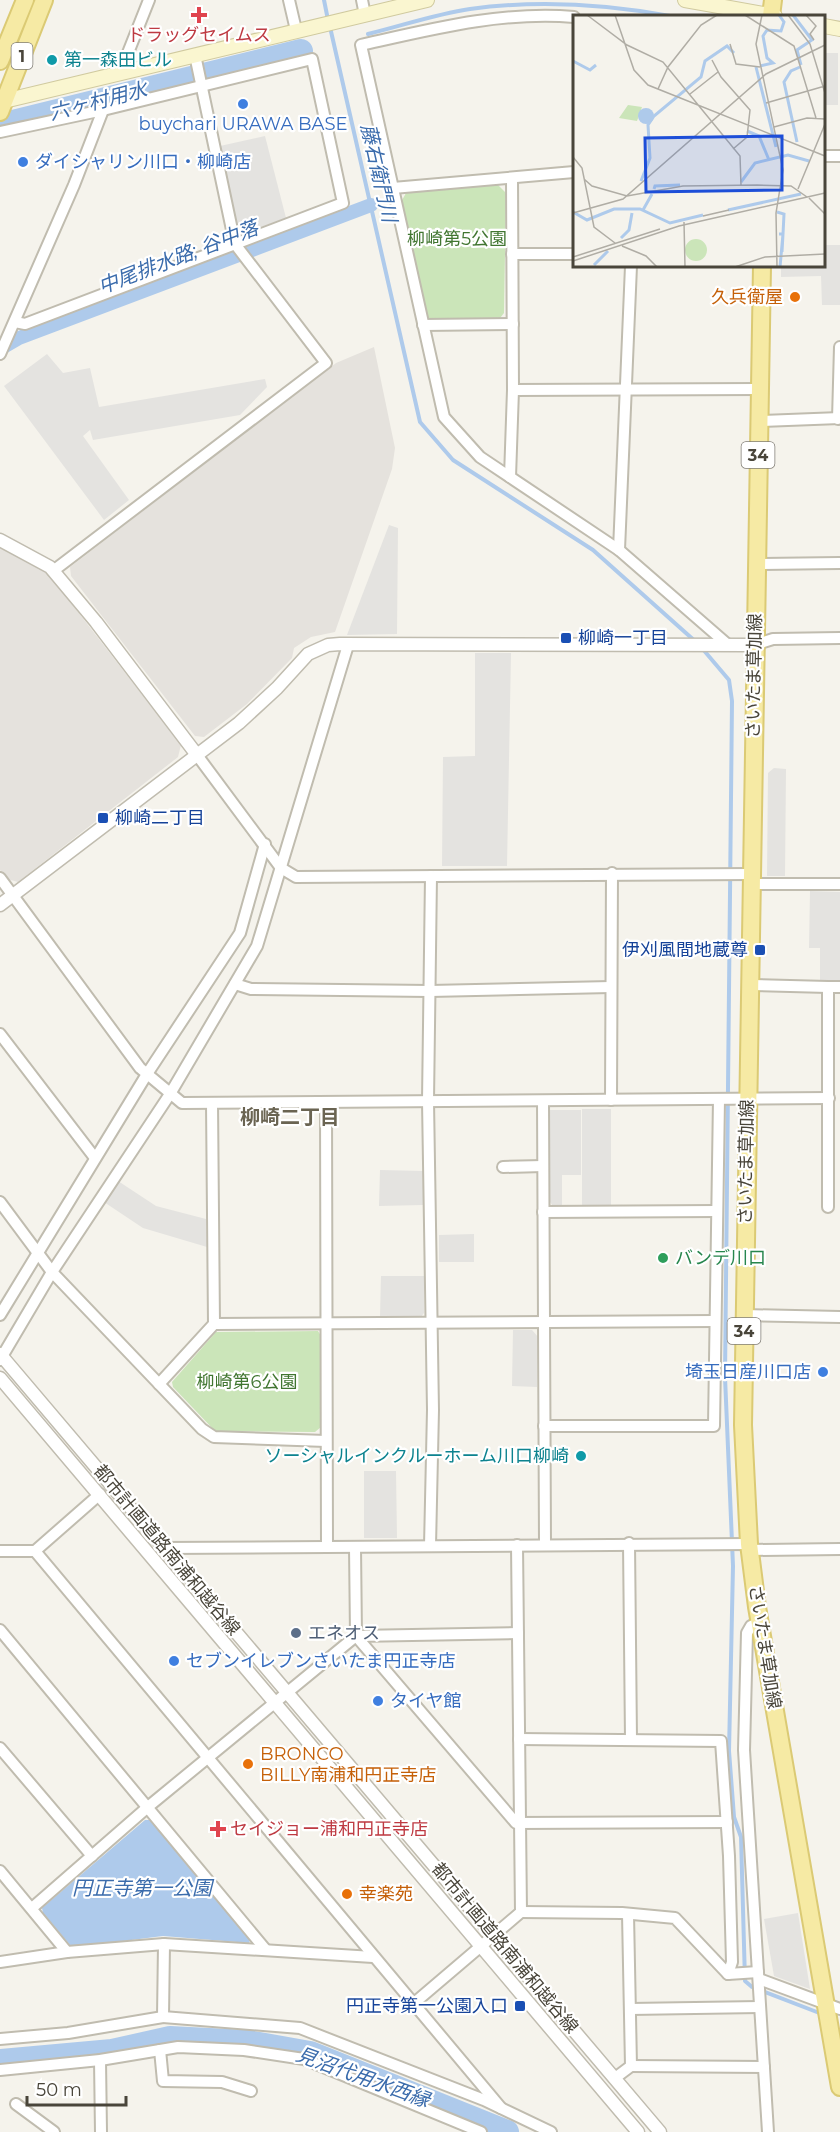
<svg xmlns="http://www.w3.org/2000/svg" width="840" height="2132" viewBox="0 0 840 2132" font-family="Montserrat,'Noto Sans JP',sans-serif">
  <rect width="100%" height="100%" fill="#f5f3ec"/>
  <!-- industrial -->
  <g fill="#e5e2dd">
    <polygon points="374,347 395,448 392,469 335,632 311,637 294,648 292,658 247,704 204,737 195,736 71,576 70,567 336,363"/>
    <polygon points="0,548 47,572 181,745 178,757 18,882 7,879 0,870"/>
  </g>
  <!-- green -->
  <g fill="#cbe5b9">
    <polygon points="497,184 506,193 504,313 500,318 428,318 424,314 400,204 406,193"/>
    <polygon points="318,1331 321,1336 321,1427 315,1432 215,1431 173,1387 172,1382 216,1332"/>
  </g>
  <!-- parking -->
  <g fill="#e4e3e0">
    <rect x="824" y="53" width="14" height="52"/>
    <polygon points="265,136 286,218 239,235 220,146"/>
    <polygon points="824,245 840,245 840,305 822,305 821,276 781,277 781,266 824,266"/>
    <polygon points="47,354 63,373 90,368 99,407 265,379 267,387 240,415 93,440 90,430 83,436 129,500 104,520 4,386"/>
    <polygon points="389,525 398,528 397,634 347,635"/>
    <polygon points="475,653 511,653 507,866 442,866 443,757 475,756"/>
    <polygon points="774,768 786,769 785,876 767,876 768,773"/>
    <polygon points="810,891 840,892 840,981 820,981 820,948 809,948"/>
    <polygon points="582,1109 611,1109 611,1207 582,1206"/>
    <polygon points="549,1110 581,1110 581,1175 562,1175 562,1207 554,1207 549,1201"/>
    <polygon points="380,1170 423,1171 423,1205 379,1206"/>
    <polygon points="118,1181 156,1206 206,1219 207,1247 143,1228 104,1202"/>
    <polygon points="474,1234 474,1262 439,1262 439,1235"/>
    <polygon points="381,1276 424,1276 424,1313 420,1318 380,1317"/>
    <polygon points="513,1330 532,1330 538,1337 537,1387 512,1386"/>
    <polygon points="364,1471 396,1471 397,1538 364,1538"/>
    <polygon points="798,1913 810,1989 774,1976 764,1919"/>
  </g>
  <!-- water -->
  <polygon fill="#aecaeb" points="145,1820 153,1820 251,1938 249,1943 163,1936 76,1947 70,1945 43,1913 42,1908"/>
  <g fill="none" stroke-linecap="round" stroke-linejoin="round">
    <!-- stream -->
    <g stroke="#aecaeb" stroke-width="4">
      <polyline points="324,0 328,20"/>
      <polyline points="330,27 420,422 453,460 593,550 696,642"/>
      <path d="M368 34C401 26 436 14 470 9 536 0 605 4 670 16"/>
      <polyline points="701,647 729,680 732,701 725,1377 733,1566 729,1751 734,1817 741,1837 745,1981 752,1987 822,2014"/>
    </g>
    <!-- canal -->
    <polyline stroke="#aecaeb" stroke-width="14" points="0,349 19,338 371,205"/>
    <!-- river -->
    <g stroke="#aecaeb" stroke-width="24">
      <polyline points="0,125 301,51"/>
      <polyline points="0,2061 112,2051 170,2038 248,2042 310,2053 507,2132"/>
    </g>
    <!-- minor casing -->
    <g stroke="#c0bcaf" stroke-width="14">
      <g id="minor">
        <polyline points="289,0 296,30"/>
        <polyline points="362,0 365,15"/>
        <path d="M574 17C501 11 432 29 361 45L444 417 480 457 619 550 727 644"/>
        <polyline points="120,73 149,0"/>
        <polyline points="0,132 103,110 312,59 343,203 25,324 15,322"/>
        <polyline points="824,156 840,156"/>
        <polyline points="512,179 513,390"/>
        <polyline points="393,188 574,172"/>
        <polyline points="512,254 574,254"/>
        <polyline points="423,325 513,324"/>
        <polyline points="0,354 74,185 103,110"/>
        <polyline points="838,419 840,347"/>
        <polyline points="759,421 840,418"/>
        <polyline points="510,477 513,390 759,389"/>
        <polyline points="619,550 631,266"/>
        <polyline points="756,564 840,563"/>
        <polyline points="53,571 326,363 235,244 195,55"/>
        <polyline points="754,645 773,639 840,638"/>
        <polyline points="197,755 281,868 296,877 751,874"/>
        <polyline points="0,878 140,1068 182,1103 829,1098"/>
        <polyline points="751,884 840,884"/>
        <polyline points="235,984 251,989 430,991 611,987"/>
        <polyline points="750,985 828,987"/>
        <polyline points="0,1034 95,1158"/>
        <polyline points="611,1100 612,873"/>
        <polyline points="543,1101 545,1544"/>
        <polyline points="326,1102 327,1547"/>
        <polyline points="212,1103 214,1324"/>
        <polyline points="503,1167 543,1166"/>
        <polyline points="0,1202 52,1272 202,1429 214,1437 326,1441"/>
        <polyline points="828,1207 828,987 840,987"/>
        <polyline points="543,1212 717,1211"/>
        <polyline points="0,1315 147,1074 240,933 265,844"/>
        <polyline points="744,1315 840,1317"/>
        <polyline points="0,1360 52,1272 170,1094 257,946 348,645"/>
        <polyline points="159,1384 214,1324 715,1321"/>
        <polyline points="544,1426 714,1426 719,1099"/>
        <polyline points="629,1543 631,1740"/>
        <polyline points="430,1546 433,1410 428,1101 431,876"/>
        <polyline points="165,1548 749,1544"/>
        <polyline points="751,1550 840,1549"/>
        <polyline points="0,1551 35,1551 100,1494"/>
        <polyline points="35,1551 501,2108"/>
        <polyline points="760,1622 751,1626 747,1633 744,1750 768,2132"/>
        <polyline points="0,1630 265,1949"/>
        <polyline points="356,1636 516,1823 727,1822"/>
        <polyline points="356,1636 518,1633"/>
        <polyline points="519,1739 721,1741 729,1856 732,1962 728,1974"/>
        <polyline points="0,1748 92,1856"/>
        <polyline points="0,1871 67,1952"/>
        <polyline points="32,1908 149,1806 356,1636 355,1547"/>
        <polyline points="521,1912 622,1913 675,1918 728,1974 758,1972"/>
        <polyline points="0,1962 67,1952 164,1944 373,1957"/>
        <polyline points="759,1979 840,2009"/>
        <polyline points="413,2004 521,1912 517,1545"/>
        <polyline points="630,2009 760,2007"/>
        <polyline points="163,2017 300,2028 484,2100 551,2132"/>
        <polyline points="0,2039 68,2033 163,2017 164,1944"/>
        <polyline points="160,2050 163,2081 222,2082 251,2091"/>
        <polyline points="100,2060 101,2132"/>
        <polyline points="631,2066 764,2067"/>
        <polyline points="0,2070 100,2060 178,2047 244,2050 304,2059 481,2132"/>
        <polyline points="615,2078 631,2066 628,1914"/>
        <polyline points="16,2104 54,2132"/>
      </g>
    </g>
    <!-- tertiary casing -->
    <g stroke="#c0bcaf" stroke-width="15">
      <g id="tertiary">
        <polyline points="0,540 50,567 96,622 197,755"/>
        <polyline points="0,905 239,723 277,688 308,654 328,645 340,644 754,645"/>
        <polyline points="0,1354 660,2132"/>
        <polyline points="0,1378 638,2132"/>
      </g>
    </g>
    <!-- secondary casing -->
    <g stroke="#d0ca9f" stroke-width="16">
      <g id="secondary">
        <polyline points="685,0 775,16"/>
        <polyline points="824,26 840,29"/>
        <polyline points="0,102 427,0"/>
      </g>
    </g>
    <!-- primary casing -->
    <g stroke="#dbca74" stroke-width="20">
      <g id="primary">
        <polyline points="771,16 773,0"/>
        <polyline points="0,61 25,0"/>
        <polyline points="0,112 44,0"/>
        <polyline points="762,266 743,1425 749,1544 757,1607 840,2087"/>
      </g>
    </g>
    <!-- minor -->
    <use href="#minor" stroke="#fff" stroke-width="10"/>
    <!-- tertiary -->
    <use href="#tertiary" stroke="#fff" stroke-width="12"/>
    <!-- secondary -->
    <use href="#secondary" stroke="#faf6d0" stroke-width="14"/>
    <!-- primary -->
    <use href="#primary" stroke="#f6eaa4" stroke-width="16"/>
  </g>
  <!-- markers -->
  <g fill="#e0444e" stroke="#fff" stroke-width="2">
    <path d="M196 6h6v6h6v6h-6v6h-6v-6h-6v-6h6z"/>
    <path d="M215 1820h6v6h6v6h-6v6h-6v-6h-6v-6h6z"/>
  </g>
  <g fill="#0f9aa8" stroke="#fff" stroke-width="2">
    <circle cx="52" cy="60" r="6"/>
    <circle cx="581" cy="1456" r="6"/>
  </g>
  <g fill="#3f7fe0" stroke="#fff" stroke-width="2">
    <circle cx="243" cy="104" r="6"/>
    <circle cx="23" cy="162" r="6"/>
    <circle cx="823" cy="1372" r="6"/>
    <circle cx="174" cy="1661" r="6"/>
    <circle cx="378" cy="1701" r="6"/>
  </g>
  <g fill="#e8710a" stroke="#fff" stroke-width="2">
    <circle cx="795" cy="297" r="6"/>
    <circle cx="248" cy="1764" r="6"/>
    <circle cx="347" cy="1894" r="6"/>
  </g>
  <g fill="#1a4fb4" stroke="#fff" stroke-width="2">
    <rect x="560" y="632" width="12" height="12" rx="3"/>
    <rect x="97" y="812" width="12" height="12" rx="3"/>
    <rect x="754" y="944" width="12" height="12" rx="3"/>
    <rect x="514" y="2000" width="12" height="12" rx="3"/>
  </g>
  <circle fill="#2e9e5b" stroke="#fff" stroke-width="2" cx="663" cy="1258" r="6"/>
  <circle fill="#5c6f8a" stroke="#fff" stroke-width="2" cx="296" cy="1633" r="6"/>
  <g text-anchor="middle" stroke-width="4.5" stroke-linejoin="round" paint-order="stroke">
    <!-- shield labels -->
    <g fill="#fff" stroke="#807d75" stroke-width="1.5">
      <rect x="11.5" y="43" width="21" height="26" rx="4.5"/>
      <rect x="741.5" y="442" width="33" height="26" rx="4.5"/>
      <rect x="727.5" y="1318" width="33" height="26" rx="4.5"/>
    </g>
    <g font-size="16" font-weight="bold" fill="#49453a">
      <text x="22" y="62">1</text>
      <text x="758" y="461">34</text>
      <text x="744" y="1337">34</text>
    </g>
    <!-- health labels -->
    <g font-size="18" fill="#be3a42" stroke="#fff">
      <text x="199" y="41">ドラッグセイムス</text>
      <text x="230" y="1835" text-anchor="start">セイジョー浦和円正寺店</text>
    </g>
    <!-- culture labels -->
    <g font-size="18" fill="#0d838f" stroke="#fff" text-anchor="start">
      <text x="64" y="66">第一森田ビル</text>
      <text x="569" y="1462" text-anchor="end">ソーシャルインクルーホーム川口柳崎</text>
    </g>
    <!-- shop labels -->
    <g font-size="18" fill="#366cbe" stroke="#fff" text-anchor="start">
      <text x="243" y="130" text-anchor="middle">buychari URAWA BASE</text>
      <text x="35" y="168">ダイシャリン川口・柳崎店</text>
      <text x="811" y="1378" text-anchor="end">埼玉日産川口店</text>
      <text x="186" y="1667">セブンイレブンさいたま円正寺店</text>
      <text x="390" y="1707">タイヤ館</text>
    </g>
    <!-- park labels -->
    <g font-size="18" fill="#417631" stroke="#fff">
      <text x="457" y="245">柳崎第5公園</text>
      <text x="247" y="1388">柳崎第6公園</text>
    </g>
    <!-- food labels -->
    <g font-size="18" fill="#c56008" stroke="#fff" text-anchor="start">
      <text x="783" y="303" text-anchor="end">久兵衛屋</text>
      <text x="260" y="1760">BRONCO<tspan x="260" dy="21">BILLY南浦和円正寺店</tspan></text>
      <text x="359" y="1900">幸楽苑</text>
    </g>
    <!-- transit labels -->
    <g font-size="18" fill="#164399" stroke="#fff" text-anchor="start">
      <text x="578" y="644">柳崎一丁目</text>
      <text x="115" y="824">柳崎二丁目</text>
      <text x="748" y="956" text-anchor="end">伊刈風間地蔵尊</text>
      <text x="508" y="2012" text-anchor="end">円正寺第一公園入口</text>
    </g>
    <!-- street labels -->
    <g font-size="18" fill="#49453a" stroke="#fff">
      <text transform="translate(754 676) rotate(-89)" y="6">さいたま草加線</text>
      <text transform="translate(746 1162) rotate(-89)" y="6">さいたま草加線</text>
      <text transform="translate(167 1550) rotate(50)" y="6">都市計画道路南浦和越谷線</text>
      <text transform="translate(765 1647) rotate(81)" y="6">さいたま草加線</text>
      <text transform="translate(505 1948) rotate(50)" y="6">都市計画道路南浦和越谷線</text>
    </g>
    <!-- leisure labels -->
    <g font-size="18" fill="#27864d" stroke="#fff" text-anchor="start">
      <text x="675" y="1264">バンデ川口</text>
    </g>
    <!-- service labels -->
    <g font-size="18" fill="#4e5e75" stroke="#fff" text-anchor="start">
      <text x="308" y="1639">エネオス</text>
    </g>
    <!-- water labels -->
    <g font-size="20" font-style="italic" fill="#3b6cac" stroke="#fff">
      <text transform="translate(98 101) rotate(-14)" y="7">六ヶ村用水</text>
      <text transform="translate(379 173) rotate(77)" y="7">藤右衛門川</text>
      <text transform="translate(178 257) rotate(-21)" y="7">中尾排水路; 谷中落</text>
      <text x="142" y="1895">円正寺第一公園</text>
      <text transform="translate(363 2077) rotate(20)" y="7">見沼代用水西縁</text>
    </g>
    <!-- neighbourhood labels -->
    <g font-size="20" font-weight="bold" fill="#6a6452" stroke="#fff">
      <text x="290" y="1124">柳崎二丁目</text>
    </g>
  </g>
  <!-- overview -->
  <g transform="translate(573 15)">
    <rect width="252" height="252" fill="#f5f3ec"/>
    <path d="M55 90 69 92 64 106 46 103ZM112 235a11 11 0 1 1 22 0a11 11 0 1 1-22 0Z" fill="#cbe5b9"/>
    <path d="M65 101a8 8 0 1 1 16 0a8 8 0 1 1-16 0Z" fill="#aecaeb"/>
    <path fill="none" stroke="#aecaeb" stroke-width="3" d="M220 0 239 25 224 35 228 50M0 46 17 55 23 50M187 51 200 48 194 43 190 21 194 15 208 16 211 7 206 0M183 52 203 132M174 116 186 121 196 145M224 127 211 67 218 56 227 52M68 166 77 143 75 110 81 101 128 62 132 46 154 31 161 38M168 167 182 148 215 140 236 146M81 174 82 171 107 170M70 195 79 179M155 195 228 179M0 197 14 205 41 194H67L97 208 130 200M204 197 211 199 210 219M206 219H210L209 237M48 223 56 215 59 198M21 250 35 236M207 252 210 219"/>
    <path fill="none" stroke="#b0ada5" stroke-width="1.5" d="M14 0 54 30 90 47 126 91M42 0 61 55 75 70 252 141M172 0 221 31 243 103M189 0 183 29 210 155 203 198 204 252M215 0 237 29 252 78M233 0 243 11 237 19 241 25M157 29 163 49 187 52M139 45 148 62 177 95 174 122 160 134M85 74 95 52 128 10 144 0M117 79 145 57M193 88 252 71M126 91 167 141 168 170M201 112 234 103 252 104M0 142 9 153 21 212 42 228M11 164 19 171 54 181 110 171 184 170 218 171 234 182M225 174 252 109M236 183 252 199M0 198 50 184 193 59 252 30M130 201 156 195M111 207 112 252M49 231 73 241 84 252M0 242 87 214M0 246 106 211 252 178M162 252 192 242 252 239"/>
    <path fill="#1d4ed8" fill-opacity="0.15" stroke="#1d4ed8" stroke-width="3" d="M209 121V175L73 177 72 123Z"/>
    <rect width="252" height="252" fill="none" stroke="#49453a" stroke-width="3"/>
  </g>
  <!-- scale -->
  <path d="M27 2096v9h99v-9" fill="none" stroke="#49453a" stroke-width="3"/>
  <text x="36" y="2096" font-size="18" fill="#49453a" stroke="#ffffff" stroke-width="4.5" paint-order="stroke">50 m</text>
</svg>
